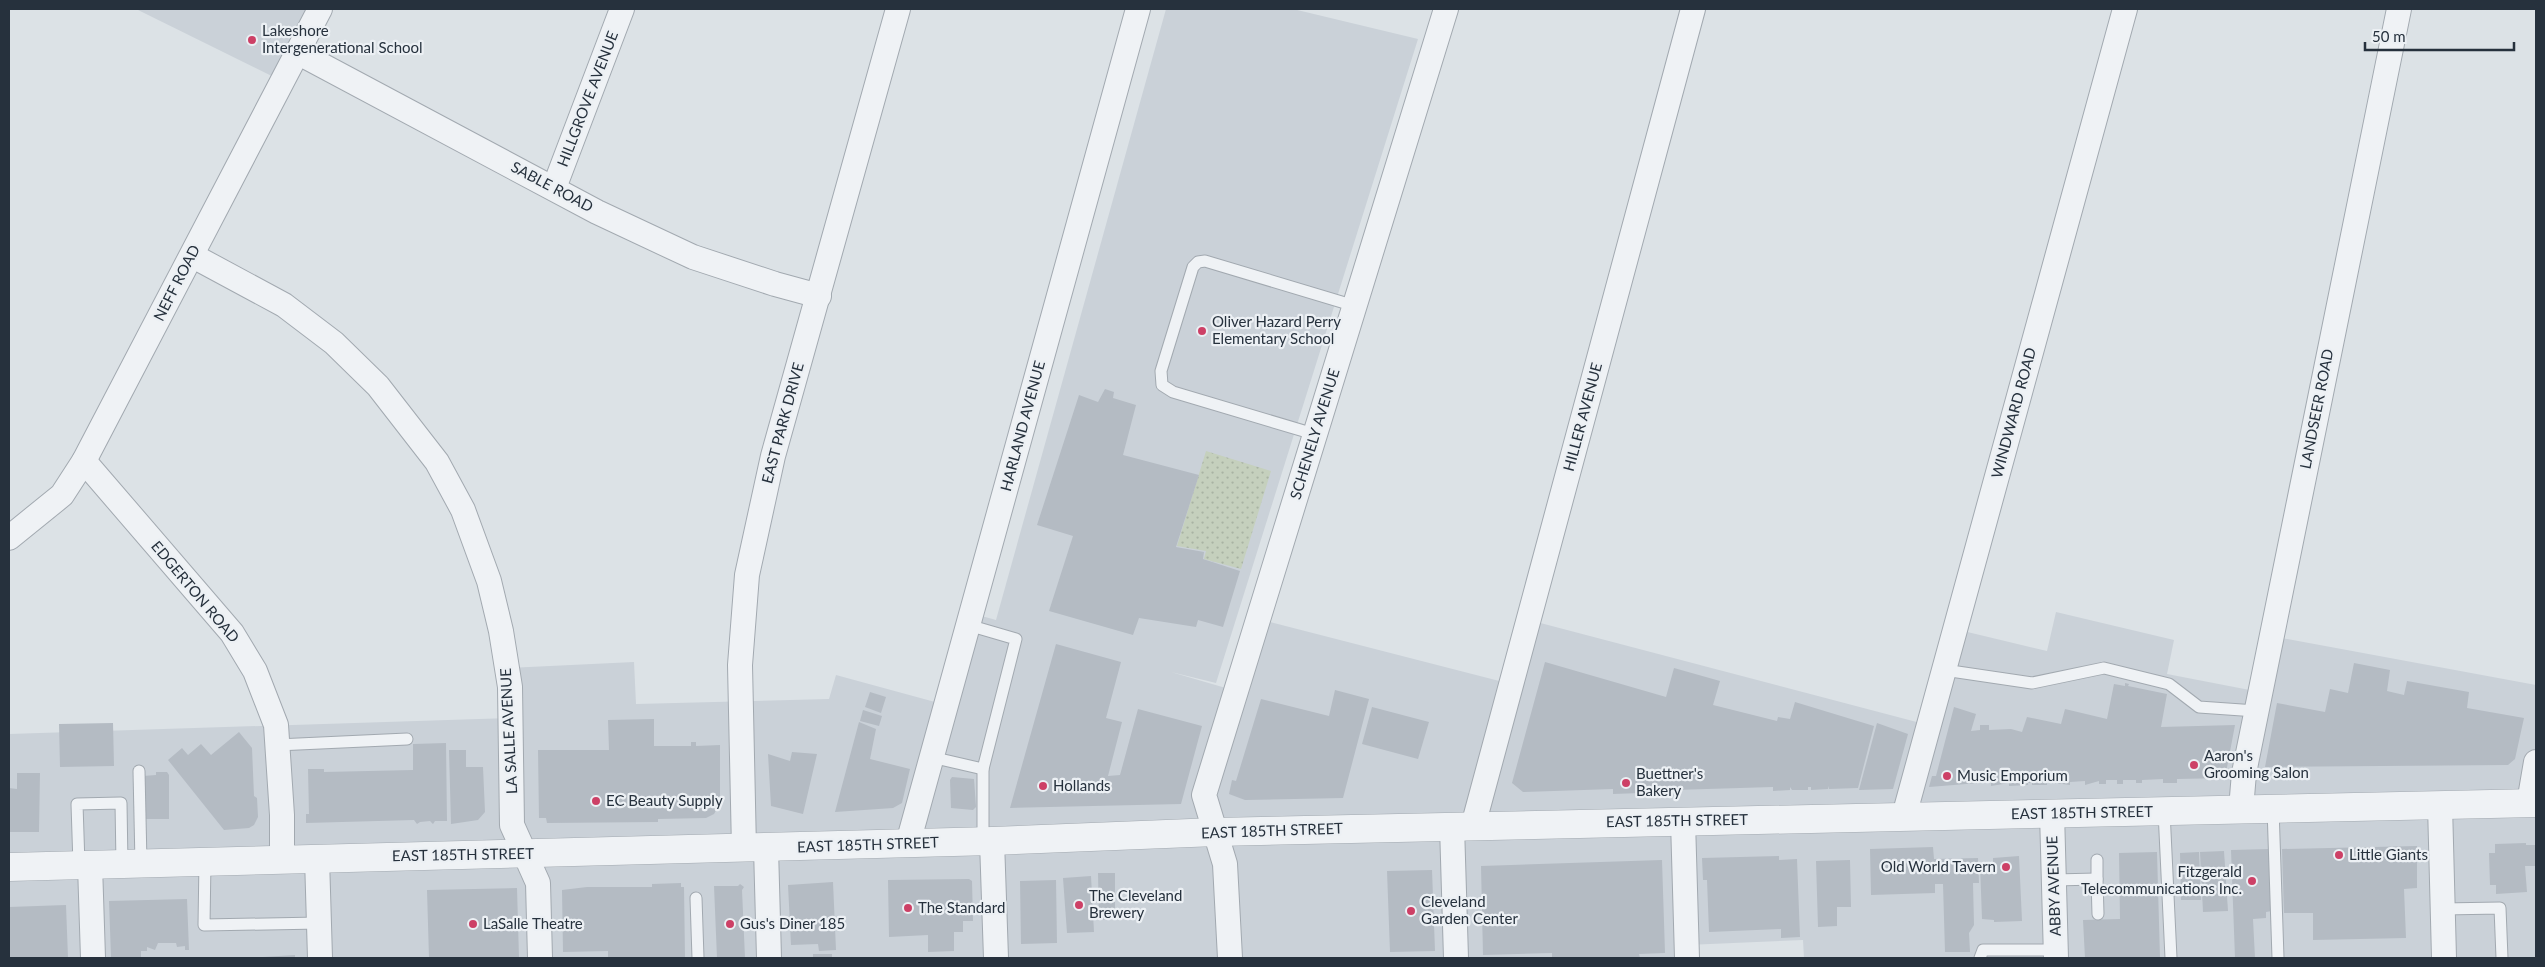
<svg xmlns="http://www.w3.org/2000/svg" width="2545" height="967" viewBox="0 0 2545 967" font-family="Lato,sans-serif">
  <defs>
    <pattern id="park-dots" width="8" height="8" patternUnits="userSpaceOnUse" patternTransform="scale(1.25)"><rect width="8" height="8" fill="#c5d0bd"/><path d="M2 2h.1M6 6h.1" fill="none" stroke="#a9b3a3" stroke-width="1.8" stroke-linecap="round"/></pattern>
  </defs>
  <rect width="100%" height="100%" fill="#dce2e6"/>
  <!-- built -->
  <g fill="#cad1d8">
    <polygon points="136,9 320,9 282,81"/>
    <polygon points="1166,9 1293,9 1418,39 1216,683 1171,672 1236,691 1258,619 1511,684 1529,620 1928,725 1955,629 2047,651 2056,612 2174,640 2167,674 2260,692 2271,636 2536,685 2536,958 1804,958 1803,940 1687,945 1687,958 9,958 9,734 510,718 507,668 634,662 636,704 829,699 836,675 946,705 971,613 996,620"/>
  </g>
  <!-- park -->
  <polygon fill="url(#park-dots)" points="1206,451 1271,471 1241,569 1204,559 1206,551 1177,546"/>
  <!-- building -->
  <g fill="#b4bbc3">
    <polygon points="1105,389 1114,392 1113,398 1136,405 1123,455 1199,475 1176,547 1204,552 1203,559 1240,571 1223,627 1198,620 1196,627 1139,618 1133,635 1049,611 1073,536 1037,525 1079,395 1098,402"/>
    <polygon points="1056,644 1121,662 1106,718 1122,722 1108,776 1120,775 1138,709 1202,726 1181,804 1010,808"/>
    <polygon points="1545,662 1666,697 1674,668 1720,681 1713,705 1777,721 1778,717 1790,719 1795,702 1874,726 1858,788 1829,789 1828,786 1828,789 1811,790 1811,787 1808,787 1808,790 1792,790 1790,787 1790,790 1773,791 1773,787 1641,791 1641,793 1613,794 1613,789 1523,792 1512,783"/>
    <polygon points="2354,663 2390,670 2387,691 2404,695 2407,681 2469,692 2467,708 2524,718 2515,759 2508,765 2265,767 2277,703 2325,712 2330,689 2348,693"/>
    <polygon points="2125,683 2129,684 2128,686 2167,694 2161,727 2235,725 2225,778 2177,779 2177,783 2163,783 2163,779 2142,780 2142,783 2136,783 2136,780 2123,780 2123,784 2117,784 2117,780 2106,780 2106,784 2099,784 2099,781 2085,785 2085,781 2070,782 2070,785 2047,782 2047,785 2032,785 2032,783 2028,783 2028,785 2009,786 2009,783 1991,786 1991,782 1929,787 1932,776 1936,776 1954,707 1976,714 1971,731 1980,730 1980,725 1989,725 1989,730 2011,729 2022,732 2027,717 2061,724 2065,709 2107,719 2114,684 2125,686"/>
    <polygon points="1335,690 1369,699 1343,798 1245,800 1229,794 1232,780 1236,781 1261,699 1329,716"/>
    <polygon points="870,692 886,697 881,713 865,707"/>
    <polygon points="1372,707 1429,722 1418,759 1362,744"/>
    <polygon points="863,710 882,716 879,726 860,721"/>
    <polygon points="654,719 654,746 691,746 691,742 696,742 696,746 720,745 720,803 714,814 706,818 658,819 658,822 547,823 546,818 539,818 538,750 609,750 608,720"/>
    <polygon points="859,722 876,729 870,759 910,769 902,803 893,808 835,812"/>
    <polygon points="113,723 114,766 60,767 59,724"/>
    <polygon points="1877,723 1908,734 1893,789 1859,790"/>
    <polygon points="239,732 252,748 254,796 257,798 258,817 254,825 249,828 224,830 168,760 182,748 188,755 201,744 211,755"/>
    <polygon points="446,743 447,821 435,821 433,824 430,821 420,822 417,824 414,820 306,823 306,814 309,814 308,769 324,769 324,772 413,770 413,744"/>
    <polygon points="449,750 466,750 466,767 483,767 485,812 478,820 451,824"/>
    <polygon points="792,752 817,754 803,814 771,806 768,754 790,761"/>
    <polygon points="156,772 167,772 169,775 169,819 143,819 143,776 156,775"/>
    <polygon points="17,773 40,773 39,832 9,832 9,788 17,789"/>
    <polygon points="952,777 974,779 976,807 973,810 951,808 950,780"/>
    <polygon points="2526,843 2526,845 2536,845 2536,866 2525,866 2527,892 2496,894 2496,885 2490,885 2489,853 2495,853 2495,844"/>
    <polygon points="2417,846 2417,888 2404,889 2406,938 2313,940 2313,913 2284,913 2282,849"/>
    <polygon points="1933,847 1934,859 1978,858 1979,883 1973,883 1974,925 1969,933 1970,952 1945,952 1943,884 1935,884 1935,893 1871,895 1870,849"/>
    <polygon points="2270,849 2272,911 2266,912 2266,918 2253,919 2255,958 2235,958 2231,850"/>
    <polygon points="2224,851 2228,911 2203,912 2200,852"/>
    <polygon points="2157,852 2160,958 2085,958 2083,920 2120,919 2119,853"/>
    <polygon points="2199,852 2201,900 2181,900 2180,853"/>
    <polygon points="1779,856 1779,860 1797,859 1800,937 1781,938 1781,929 1709,932 1707,880 1703,880 1702,858"/>
    <polygon points="2019,856 2022,921 1994,922 1994,920 1982,919 1980,864 1993,863 1993,858"/>
    <polygon points="1662,860 1665,953 1639,954 1640,958 1552,958 1552,953 1483,955 1481,866"/>
    <polygon points="1850,860 1851,907 1837,907 1837,926 1818,927 1816,861"/>
    <polygon points="1432,870 1435,951 1390,952 1387,871"/>
    <polygon points="1098,873 1115,873 1115,919 1099,920"/>
    <polygon points="1091,876 1094,932 1067,933 1063,878"/>
    <polygon points="969,879 972,881 973,921 963,921 963,932 954,932 954,951 928,952 928,935 889,937 888,880"/>
    <polygon points="1056,880 1057,943 1021,944 1020,881"/>
    <polygon points="833,882 836,950 819,951 818,944 791,945 788,885"/>
    <polygon points="681,883 681,887 684,887 685,958 608,958 608,951 563,952 562,890 587,887 652,887 652,884"/>
    <polygon points="740,884 744,887 742,890 745,958 717,958 714,886 738,886"/>
    <polygon points="517,888 519,958 429,958 427,890"/>
    <polygon points="187,899 189,950 185,950 185,946 177,947 176,943 158,943 155,950 147,947 147,951 141,951 141,957 111,957 109,901"/>
    <polygon points="66,905 68,958 9,958 9,907"/>
    <rect x="813" y="954" width="19" height="4"/>
    <polygon points="295,955 295,958 263,958 263,957"/>
  </g>
  <g fill="none" stroke-linecap="round" stroke-linejoin="round">
    <!-- service casing -->
    <g stroke="#a2a9b0" stroke-width="13">
      <g id="service">
        <polyline points="1314,434 1173,392 1162,385 1161,371 1193,267 1198,262 1205,261 1355,306"/>
        <polyline points="968,625 1016,639 983,769 983,842"/>
        <polyline points="1944,670 2032,683 2104,668 2169,684 2199,707 2256,711"/>
        <polyline points="277,745 407,739"/>
        <polyline points="931,757 983,769"/>
        <polyline points="139,771 141,863"/>
        <polyline points="2273,808 2278,958"/>
        <polyline points="2164,811 2171,958"/>
        <polyline points="2097,860 2097,879"/>
        <polyline points="205,861 204,925 319,923"/>
        <polyline points="79,865 77,804 121,803 122,864"/>
        <polyline points="2054,880 2097,879 2098,914"/>
        <polyline points="696,898 698,958"/>
        <polyline points="2443,909 2500,908 2502,958"/>
        <polyline points="1980,958 1983,950 2056,950"/>
      </g>
    </g>
    <!-- minor casing -->
    <g stroke="#a2a9b0" stroke-width="26">
      <g id="minor">
        <polyline points="297,52 597,212 693,257 775,284 819,296"/>
        <polyline points="554,188 622,9"/>
        <polyline points="193,256 284,305 334,343 378,386 437,462 463,510 489,581 501,631 510,687 512,825 538,883 540,958"/>
        <polyline points="84,461 232,633 255,671 276,725 282,815 282,859"/>
        <polyline points="9,538 62,495 84,461 320,9"/>
        <polyline points="2529,803 2536,762"/>
        <polyline points="2440,805 2444,958"/>
        <polyline points="2241,809 2244,773 2399,9"/>
        <polyline points="2052,813 2056,958"/>
        <polyline points="1904,816 2125,9"/>
        <polyline points="1683,821 1687,958"/>
        <polyline points="1452,826 1456,958"/>
        <polyline points="1473,826 1693,9"/>
        <polyline points="992,841 996,958"/>
        <polyline points="908,843 1138,9"/>
        <polyline points="766,848 769,958"/>
        <polyline points="744,849 740,665 747,575 773,456 898,9"/>
        <polyline points="317,858 320,958"/>
        <polyline points="90,865 93,958"/>
        <polyline points="1230,958 1225,864 1204,795 1446,9"/>
      </g>
    </g>
    <!-- tertiary casing -->
    <g stroke="#a2a9b0" stroke-width="29">
      <polyline id="tertiary" points="9,867 992,841 1216,832 2536,803"/>
    </g>
    <!-- service -->
    <use href="#service" stroke="#eff2f5" stroke-width="11"/>
    <!-- minor -->
    <use href="#minor" stroke="#eff2f5" stroke-width="24"/>
    <!-- tertiary -->
    <use href="#tertiary" stroke="#eff2f5" stroke-width="28"/>
  </g>
  <!-- markers -->
  <g fill="#cd4066" stroke="#ecf0f4" stroke-width="2">
    <circle cx="252" cy="40" r="5"/>
    <circle cx="1202" cy="331" r="5"/>
    <circle cx="2194" cy="765" r="5"/>
    <circle cx="1947" cy="776" r="5"/>
    <circle cx="1626" cy="783" r="5"/>
    <circle cx="1043" cy="786" r="5"/>
    <circle cx="596" cy="801" r="5"/>
    <circle cx="2339" cy="855" r="5"/>
    <circle cx="2006" cy="867" r="5"/>
    <circle cx="2252" cy="881" r="5"/>
    <circle cx="1079" cy="905" r="5"/>
    <circle cx="908" cy="908" r="5"/>
    <circle cx="1411" cy="911" r="5"/>
    <circle cx="473" cy="924" r="5"/>
    <circle cx="730" cy="924" r="5"/>
  </g>
  <g text-anchor="middle" stroke-width="4.5" stroke-linejoin="round" paint-order="stroke">
    <!-- poi labels -->
    <g font-size="15" fill="#26313d" stroke="#ecf0f4" text-anchor="start">
      <text x="262" y="36">Lakeshore<tspan x="262" dy="17">Intergenerational School</tspan></text>
      <text x="1212" y="327">Oliver Hazard Perry<tspan x="1212" dy="17">Elementary School</tspan></text>
      <text x="2204" y="761">Aaron's<tspan x="2204" dy="17">Grooming Salon</tspan></text>
      <text x="1636" y="779">Buettner's<tspan x="1636" dy="17">Bakery</tspan></text>
      <text x="1957" y="781">Music Emporium</text>
      <text x="1053" y="791">Hollands</text>
      <text x="606" y="806">EC Beauty Supply</text>
      <text x="2349" y="860">Little Giants</text>
      <text x="1996" y="872" text-anchor="end">Old World Tavern</text>
      <text x="2242" y="877" text-anchor="end">Fitzgerald<tspan x="2242" dy="17">Telecommunications Inc.</tspan></text>
      <text x="1089" y="901">The Cleveland<tspan x="1089" dy="17">Brewery</tspan></text>
      <text x="1421" y="907">Cleveland<tspan x="1421" dy="17">Garden Center</tspan></text>
      <text x="918" y="913">The Standard</text>
      <text x="483" y="929">LaSalle Theatre</text>
      <text x="740" y="929">Gus's Diner 185</text>
    </g>
    <!-- street labels -->
    <g font-size="15" fill="#26313d" stroke="#ecf0f4">
      <text transform="translate(588 99) rotate(-69)" y="5">HILLGROVE AVENUE</text>
      <text transform="translate(552 187) rotate(28)" y="5">SABLE ROAD</text>
      <text transform="translate(177 283) rotate(-63)" y="5">NEFF ROAD</text>
      <text transform="translate(2317 409) rotate(-79)" y="5">LANDSEER ROAD</text>
      <text transform="translate(2014 413) rotate(-75)" y="5">WINDWARD ROAD</text>
      <text transform="translate(1583 417) rotate(-75)" y="5">HILLER AVENUE</text>
      <text transform="translate(783 423) rotate(-75)" y="5">EAST PARK DRIVE</text>
      <text transform="translate(1023 426) rotate(-75)" y="5">HARLAND AVENUE</text>
      <text transform="translate(1315 434) rotate(-73)" y="5">SCHENELY AVENUE</text>
      <text transform="translate(195 592) rotate(50)" y="5">EDGERTON ROAD</text>
      <text transform="translate(509 731) rotate(-93)" y="5">LA SALLE AVENUE</text>
      <text transform="translate(2082 813) rotate(-1)" y="5">EAST 185TH STREET</text>
      <text transform="translate(1677 821) rotate(-1)" y="5">EAST 185TH STREET</text>
      <text transform="translate(1272 831) rotate(-2)" y="5">EAST 185TH STREET</text>
      <text transform="translate(868 845) rotate(-2)" y="5">EAST 185TH STREET</text>
      <text transform="translate(463 855) rotate(-1)" y="5">EAST 185TH STREET</text>
      <text transform="translate(2054 886) rotate(-92)" y="5">ABBY AVENUE</text>
    </g>
  </g>
  <!-- border -->
  <rect width="2545" height="967" fill="none" stroke="#26313d" stroke-width="20"/>
  <!-- scale -->
  <path d="M2365 42v8h149v-8" fill="none" stroke="#26313d" stroke-width="2.5"/>
  <text x="2372" y="42" font-size="15" fill="#26313d" stroke="#ecf0f4" stroke-width="4" paint-order="stroke">50 m</text>
</svg>
